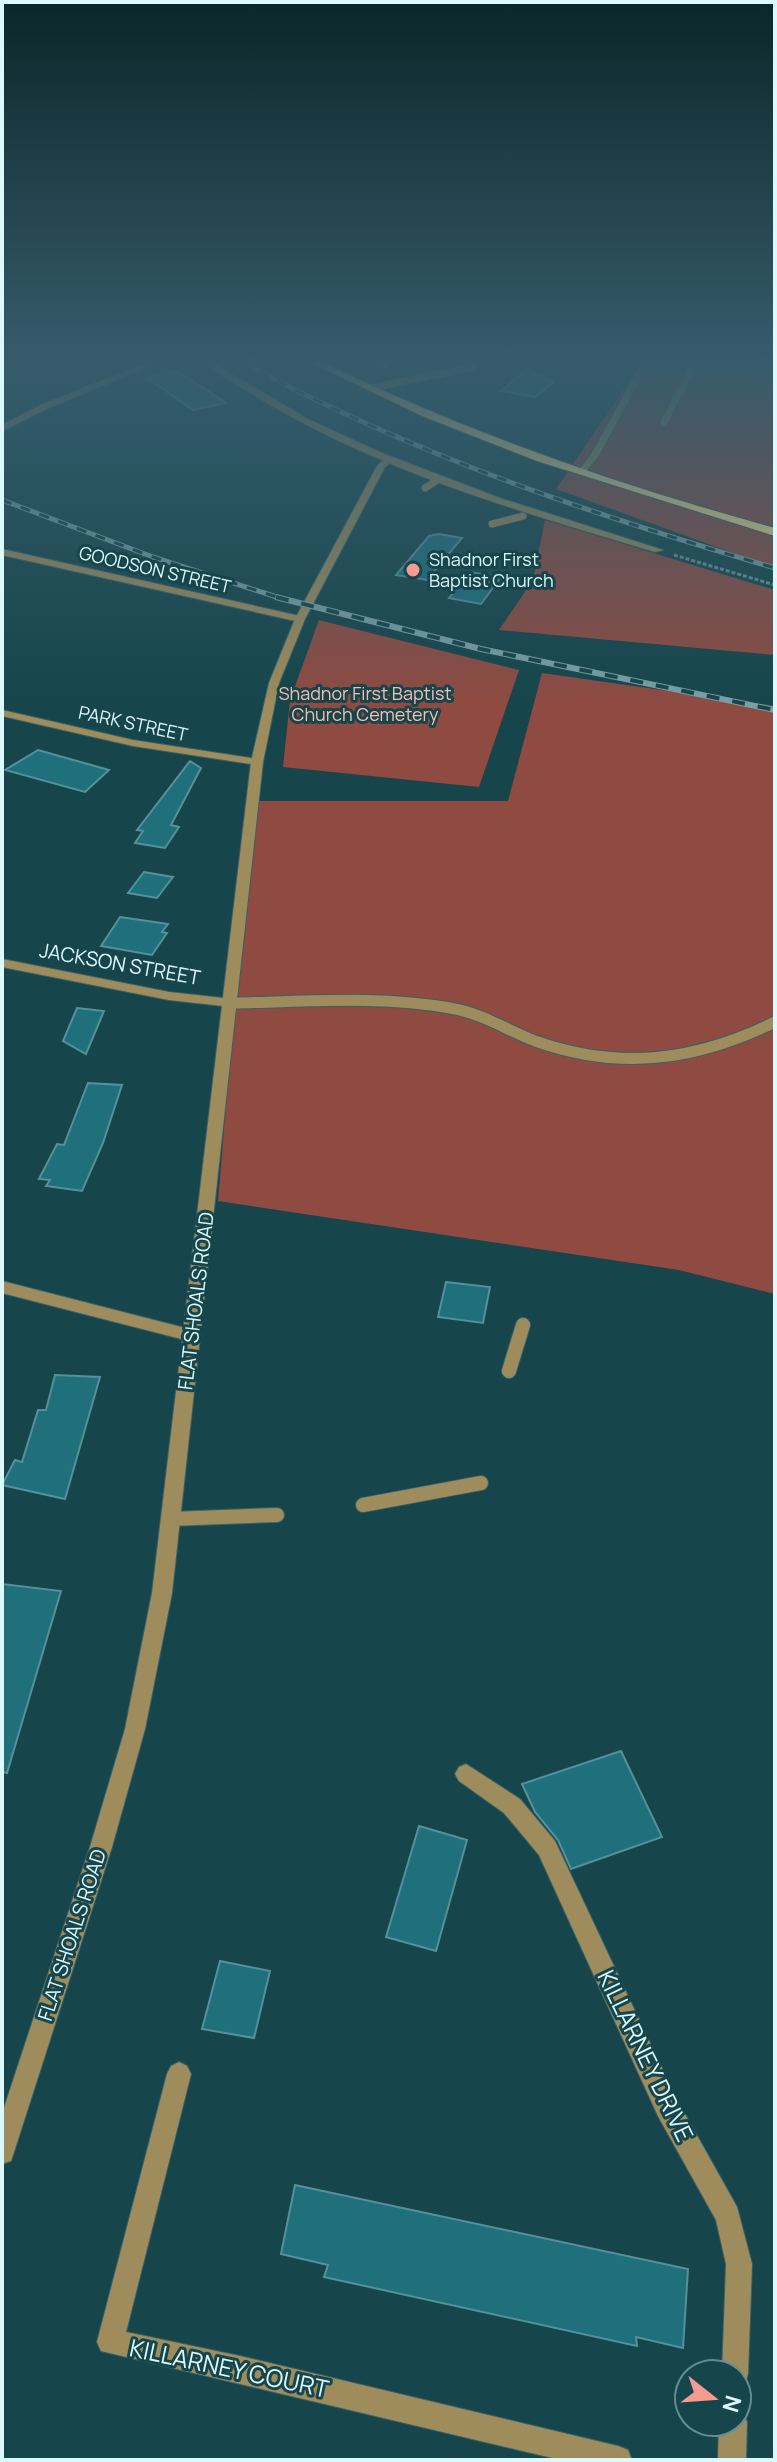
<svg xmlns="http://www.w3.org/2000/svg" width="777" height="2462" viewBox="0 0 777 2462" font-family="Manrope,sans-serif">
  <rect width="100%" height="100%" fill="#16454b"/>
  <!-- green -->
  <g fill="#8f4b42">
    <polygon points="642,362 775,362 775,568 556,489"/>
    <polygon points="545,520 775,590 775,655 499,630 533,580"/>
    <polygon points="319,620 519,670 479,787 283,767 290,700"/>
    <polygon points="542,673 775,706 775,1294 679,1270 218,1201 251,801 508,801"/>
  </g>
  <!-- building -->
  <g fill="#1f707b" stroke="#55919a" stroke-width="2">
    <polygon points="527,369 554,382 535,397 501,391"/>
    <polygon points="176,370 226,403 193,410 147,378"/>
    <polygon points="439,534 462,538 427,580 396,575 429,536"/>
    <polygon points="470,572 501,577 481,604 449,598"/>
    <polygon points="38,750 109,770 85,792 5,770"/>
    <polygon points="190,761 201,768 171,825 179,827 165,848 135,843 143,831 137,830"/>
    <polygon points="144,872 173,877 157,898 128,893"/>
    <polygon points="120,917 168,924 162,932 167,933 152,955 101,946"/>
    <polygon points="77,1008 104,1011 86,1054 63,1041"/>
    <polygon points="88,1083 122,1085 103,1143 82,1191 46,1186 50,1180 39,1179 57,1144 64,1145"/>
    <polygon points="446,1282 490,1287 483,1323 438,1317"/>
    <polygon points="55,1375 100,1377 65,1499 2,1485 15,1460 22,1462 38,1410 46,1410"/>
    <polygon points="2,1584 61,1591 7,1773 2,1772"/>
    <polygon points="621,1751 662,1837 571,1869 558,1840 535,1812 522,1784"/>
    <polygon points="419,1826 467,1840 436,1951 386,1937"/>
    <polygon points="220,1961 270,1971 254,2038 202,2029"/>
    <polygon points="295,2185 688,2269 683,2348 636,2337 637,2346 324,2277 328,2265 281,2254"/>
  </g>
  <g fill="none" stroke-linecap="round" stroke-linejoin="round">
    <!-- service-far2 casing -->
    <g stroke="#366268" stroke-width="8">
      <g id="service-far2">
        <polyline points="377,362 385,365"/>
        <polyline points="371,388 473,367"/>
        <polyline points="664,423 693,366 701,362"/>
        <polyline points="425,488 439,479"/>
        <polyline points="492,524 523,516"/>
      </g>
    </g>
    <!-- service-far1 casing -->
    <g stroke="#366268" stroke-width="13">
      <path id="service-far1" d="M232 1003C304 1002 379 995 450 1008 481 1013 507 1030 535 1041 620 1071 695 1061 775 1022"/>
    </g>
    <!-- service casing -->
    <g stroke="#366268" stroke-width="16">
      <g id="service">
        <polyline points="509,1371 523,1325"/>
        <polyline points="363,1505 481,1483"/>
        <polyline points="170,1519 277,1515"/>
      </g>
    </g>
    <!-- minor casing -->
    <g stroke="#366268" stroke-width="2">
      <g id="minor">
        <polygon points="149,362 160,362 49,408 2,431 2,425 43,404"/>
        <path d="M203 362H212L308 419 382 453 500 498 663 550 655 552C522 512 384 473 264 401 244 389 221 377 203 362Z"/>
        <polygon points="642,362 650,362 598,457 584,474 578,474 577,472 590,456"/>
        <polygon points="2,549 300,616 305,619 300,622 2,555"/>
        <polygon points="2,710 133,740 257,759 263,762 257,765 133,746 2,716"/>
        <polygon points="2,959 169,992 232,999 239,1003 232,1007 169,1000 2,967"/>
        <polygon points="2,1281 193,1330 199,1331 201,1336 199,1341 193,1342 2,1293"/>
        <polygon points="466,1764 520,1799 555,1841 676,2098 737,2207 752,2264 748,2374 745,2384 737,2387 737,2374 722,2374 726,2264 716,2220 658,2116 539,1855 504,1813 459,1781 455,1774 459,1767"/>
        <polygon points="179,2062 187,2066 191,2074 126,2332 240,2356 618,2446 628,2450 632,2460 561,2460 101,2351 97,2342 167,2074 171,2066"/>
        <polygon points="737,2410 743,2412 747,2422 746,2460 718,2460 719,2422 737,2422"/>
      </g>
    </g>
    <!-- tertiary casing -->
    <g stroke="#366268" stroke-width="2">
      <polygon id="tertiary" points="386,458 393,460 385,467 305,619 279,683 263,762 172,1593 145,1729 112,1847 14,2152 11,2161 2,2164 2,2114 90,1847 125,1729 152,1593 251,762 269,683 295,619 377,466"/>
    </g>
    <!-- primary casing -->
    <g stroke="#366268" stroke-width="2">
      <path id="primary" d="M310 362H322C468 433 619 485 775 528V536L537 461 422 416Z"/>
    </g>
    <!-- path -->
    <polyline stroke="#6d949a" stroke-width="3" stroke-dasharray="4 2" stroke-linecap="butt" points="674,555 775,585"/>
    <!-- service-far2 -->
    <use href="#service-far2" stroke="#9f8c5c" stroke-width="7"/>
    <!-- service-far1 -->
    <use href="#service-far1" stroke="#9f8c5c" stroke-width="11"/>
    <!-- service -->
    <use href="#service" stroke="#9f8c5c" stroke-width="14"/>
    <!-- minor -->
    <use href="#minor" fill="#9f8c5c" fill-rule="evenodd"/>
    <!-- tertiary -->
    <use href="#tertiary" fill="#9f8c5c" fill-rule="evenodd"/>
    <!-- primary -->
    <use href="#primary" fill="#fbdb8a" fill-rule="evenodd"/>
    <!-- rail-far1 casing -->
    <g stroke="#79a0a5" stroke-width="5">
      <g id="rail-far1">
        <path d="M242 362C411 454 590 514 775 568"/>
        <polyline points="2,500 153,557 283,599"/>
      </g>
    </g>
    <!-- rail casing -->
    <g stroke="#79a0a5" stroke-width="6">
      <polyline id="rail" points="276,597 481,649 775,710"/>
    </g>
    <!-- rail-far1 -->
    <use href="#rail-far1" stroke="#16454b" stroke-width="3" stroke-dasharray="10" stroke-linecap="butt"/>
    <!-- rail -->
    <use href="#rail" stroke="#16454b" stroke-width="4" stroke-dasharray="13" stroke-linecap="butt"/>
  </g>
  <!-- sky -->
  <linearGradient id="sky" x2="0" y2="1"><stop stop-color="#0c2629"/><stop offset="0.51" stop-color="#365c6c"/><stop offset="1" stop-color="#365c6c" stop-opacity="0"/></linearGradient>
  <rect width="777" height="707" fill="url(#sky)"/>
  <!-- markers -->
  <circle fill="#f59c90" stroke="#16454b" stroke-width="3" cx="413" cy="570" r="8"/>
  <g text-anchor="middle" stroke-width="6" stroke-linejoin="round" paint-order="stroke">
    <!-- far-poi labels -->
    <g font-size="18" fill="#dcfafe" stroke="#16454b" text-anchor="start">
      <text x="429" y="566">Shadnor First<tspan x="429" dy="21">Baptist Church</tspan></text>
    </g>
    <!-- far-street labels -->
    <g font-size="18" fill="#dcfafe" stroke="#16454b">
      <text transform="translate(155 570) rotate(13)" y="6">GOODSON STREET</text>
      <text transform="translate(133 724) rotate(12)" y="6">PARK STREET</text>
    </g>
    <!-- far-park labels -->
    <g font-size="18" fill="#fbbcb2" stroke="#16454b">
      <text x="365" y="700">Shadnor First Baptist<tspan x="365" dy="21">Church Cemetery</tspan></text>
    </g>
    <!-- street labels -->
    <g font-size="20" fill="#dcfafe" stroke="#16454b">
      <text transform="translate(120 964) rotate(10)" y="7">JACKSON STREET</text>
      <text transform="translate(196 1301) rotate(-83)" y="7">FLAT SHOALS ROAD</text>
      <text transform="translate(72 1935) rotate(-72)" y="7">FLAT SHOALS ROAD</text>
    </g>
    <!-- near-street labels -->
    <g font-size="24" fill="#dcfafe" stroke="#16454b">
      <text transform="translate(645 2056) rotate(64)" y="8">KILLARNEY DRIVE</text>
      <text transform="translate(229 2369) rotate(12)" y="8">KILLARNEY COURT</text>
    </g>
  </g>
  <!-- border -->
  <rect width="777" height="2462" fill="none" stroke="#dcfafe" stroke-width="8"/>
  <!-- north arrow -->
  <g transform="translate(713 2398) rotate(107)"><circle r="38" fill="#16454b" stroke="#658d93" stroke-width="2"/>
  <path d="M0-6L14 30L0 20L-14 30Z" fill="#f59c90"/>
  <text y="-12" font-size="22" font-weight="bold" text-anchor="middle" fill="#dcfafe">N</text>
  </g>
</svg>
